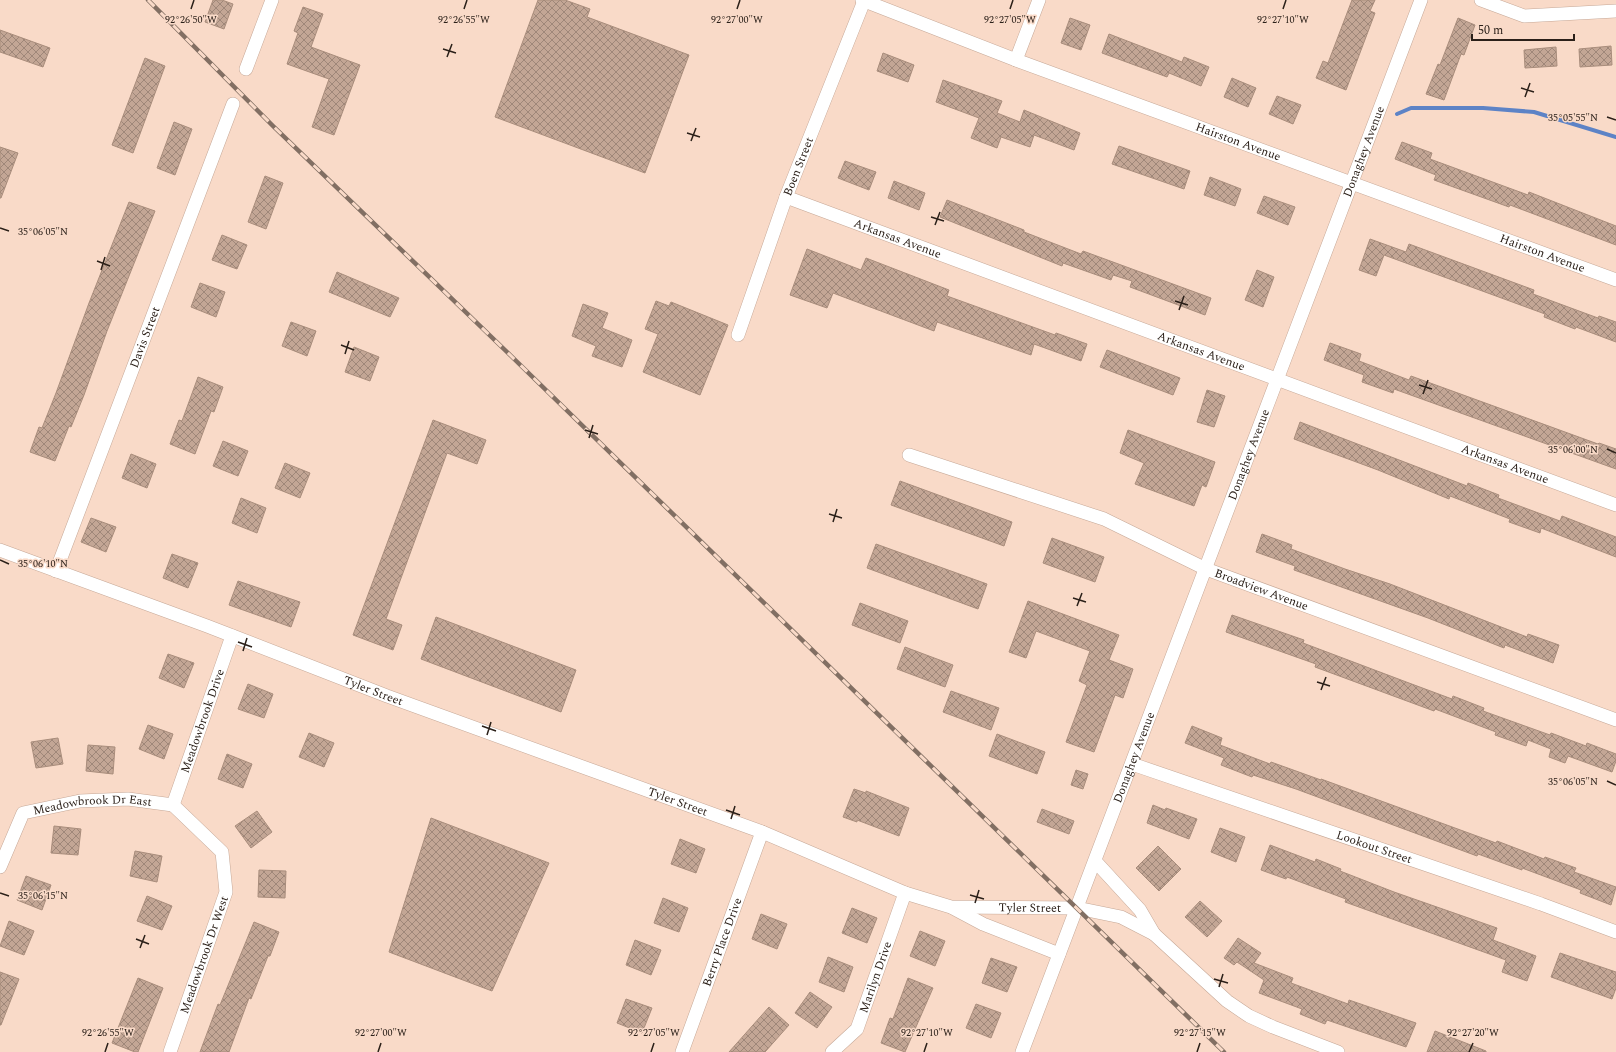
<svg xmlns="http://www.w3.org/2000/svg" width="1616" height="1052" viewBox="0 0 1616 1052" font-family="Spectral,serif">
  <defs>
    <pattern id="building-cross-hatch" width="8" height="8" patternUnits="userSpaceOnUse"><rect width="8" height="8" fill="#c3a695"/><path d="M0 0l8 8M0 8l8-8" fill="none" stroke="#9f8779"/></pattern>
  </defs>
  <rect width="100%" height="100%" fill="#f9dac8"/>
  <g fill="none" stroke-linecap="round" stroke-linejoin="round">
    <!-- stream -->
    <polyline stroke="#5d83c6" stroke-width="4" points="1397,114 1411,108 1483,108 1534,112 1616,137"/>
  </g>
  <!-- building -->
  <g fill="url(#building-cross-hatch)" stroke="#a98d7c">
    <polygon points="213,0 222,0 233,4 224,29 205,22"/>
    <polygon points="538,0 565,0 590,9 587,17 689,55 645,173 495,117"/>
    <polygon points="1352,0 1375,0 1370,11 1375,13 1346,90 1316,78 1323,61 1328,63"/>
    <polygon points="303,7 323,14 311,47 360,65 334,135 312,127 329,79 287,64 298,33 294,31"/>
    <polygon points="1070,18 1090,25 1081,50 1061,43"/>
    <polygon points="1458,18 1475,25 1464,55 1461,54 1444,100 1426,94 1438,64 1440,65"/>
    <polygon points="0,30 50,48 43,67 0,52"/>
    <polygon points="1109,34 1182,62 1184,57 1209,67 1201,86 1169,73 1167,77 1102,53"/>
    <polygon points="1611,46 1612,65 1580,67 1579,49"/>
    <polygon points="1556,47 1557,66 1525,68 1524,50"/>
    <polygon points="883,53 914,65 908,82 877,71"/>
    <polygon points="145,58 165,66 133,153 112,145"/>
    <polygon points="1232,78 1256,88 1248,107 1224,97"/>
    <polygon points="943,80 1002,101 997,113 1020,122 1024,110 1080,133 1074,150 1034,135 1030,147 1001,137 997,148 971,138 979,118 936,102"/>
    <polygon points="1277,96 1301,105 1293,124 1269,114"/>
    <polygon points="174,122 192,129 175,175 157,168"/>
    <polygon points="1402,142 1432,153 1430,159 1528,195 1529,192 1616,226 1616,245 1510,205 1509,207 1434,180 1436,175 1395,159"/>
    <polygon points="1119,146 1190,171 1184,189 1112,164"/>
    <polygon points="0,147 18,153 1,198 0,198"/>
    <polygon points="845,161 876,172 869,190 838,178"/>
    <polygon points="265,176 283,183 266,229 248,222"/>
    <polygon points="1210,177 1241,189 1235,206 1204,195"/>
    <polygon points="894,181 925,193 919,210 888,198"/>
    <polygon points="1264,196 1295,207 1288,225 1257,213"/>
    <polygon points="947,200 1024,230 1024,232 1081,254 1083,251 1211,298 1205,315 1130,287 1132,281 1113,275 1111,280 1063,263 1062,266 940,217"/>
    <polygon points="129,202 155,211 107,331 84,395 71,427 69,426 55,461 30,452 39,427 42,428 56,393 89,303"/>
    <polygon points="222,235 247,245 237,269 212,260"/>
    <polygon points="1370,239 1406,252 1409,244 1534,290 1533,294 1598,318 1599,316 1616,322 1616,342 1576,327 1575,329 1544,317 1545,314 1384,255 1376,276 1359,270"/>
    <polygon points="807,249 861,270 866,258 949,290 947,296 1055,335 1056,333 1087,344 1081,361 1034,344 1031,355 937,322 934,331 833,293 827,308 790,295"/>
    <polygon points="1257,270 1274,277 1263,307 1245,300"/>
    <polygon points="337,272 399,298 390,317 329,292"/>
    <polygon points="200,283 225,292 216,317 191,307"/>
    <polygon points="656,301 669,306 671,302 728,325 700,395 643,372 658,334 645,329"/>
    <polygon points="583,304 608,313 602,328 632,340 622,367 592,356 596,346 572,336"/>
    <polygon points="291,322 316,331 307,356 282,346"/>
    <polygon points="1330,343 1361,354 1359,361 1409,380 1411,376 1598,444 1599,443 1616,449 1616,469 1394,389 1393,393 1362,382 1364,375 1324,360"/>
    <polygon points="354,347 379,357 370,381 345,372"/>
    <polygon points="1107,350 1180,378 1173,395 1100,367"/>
    <polygon points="198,377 223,387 214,412 211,411 195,454 170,444 179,420 182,421"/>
    <polygon points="1207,390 1225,396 1214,427 1197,422"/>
    <polygon points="433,420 486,440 477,464 447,453 386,619 402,625 393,650 353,635"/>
    <polygon points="1300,422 1467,486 1468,483 1499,495 1498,498 1560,521 1562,516 1616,537 1616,557 1541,528 1540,533 1509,522 1510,519 1450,496 1449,499 1378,470 1294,439"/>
    <polygon points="1128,430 1215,462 1206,487 1202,485 1194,506 1135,484 1144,463 1120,453"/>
    <polygon points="223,441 248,451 238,476 213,466"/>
    <polygon points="131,454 156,464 147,488 122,478"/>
    <polygon points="285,463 310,473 300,498 275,488"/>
    <polygon points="900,481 1012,522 1004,546 891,505"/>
    <polygon points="241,498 266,508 257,533 232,523"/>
    <polygon points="91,518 116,527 106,552 81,542"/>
    <polygon points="1262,534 1292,545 1291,549 1345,569 1390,584 1527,637 1528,634 1559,645 1553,663 1505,645 1504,648 1428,618 1294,570 1295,566 1256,552"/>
    <polygon points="1052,538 1104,557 1095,582 1043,563"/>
    <polygon points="876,544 987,584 978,609 867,568"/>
    <polygon points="172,554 198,563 188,588 163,578"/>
    <polygon points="238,581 300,602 291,627 229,605"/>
    <polygon points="1028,601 1119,635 1109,660 1133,669 1123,698 1115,695 1094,752 1066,742 1087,685 1079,681 1090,651 1036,631 1026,658 1009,652"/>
    <polygon points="860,603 908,621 900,643 852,625"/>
    <polygon points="1232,615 1304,640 1303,643 1409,683 1452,699 1453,696 1484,708 1483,711 1550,735 1551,733 1586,746 1587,743 1616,754 1616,761 1612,772 1568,756 1565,763 1549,757 1551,749 1528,740 1526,746 1495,735 1496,732 1435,709 1434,711 1388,694 1315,667 1316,664 1226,632"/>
    <polygon points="436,617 576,670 561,712 421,659"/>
    <polygon points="905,647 953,665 945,687 897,669"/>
    <polygon points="168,654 194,663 184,688 159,678"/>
    <polygon points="248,684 273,694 264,718 238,709"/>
    <polygon points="951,691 999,708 991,730 943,712"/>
    <polygon points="148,725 173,734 164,759 139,749"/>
    <polygon points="1192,726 1222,738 1220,745 1270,764 1271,762 1321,780 1321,779 1496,843 1497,841 1544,859 1545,857 1576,868 1574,872 1616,887 1611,905 1580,893 1581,890 1522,868 1522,870 1478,854 1477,856 1296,789 1253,775 1252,777 1221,765 1224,758 1185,743"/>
    <polygon points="309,733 334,743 324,767 299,757"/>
    <polygon points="997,734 1045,752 1037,774 989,756"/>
    <polygon points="58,738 63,764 36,768 31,742"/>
    <polygon points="88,745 115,747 113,774 86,771"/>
    <polygon points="227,754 252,764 243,788 218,779"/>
    <polygon points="1076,770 1088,774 1083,789 1071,785"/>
    <polygon points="854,789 866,793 866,791 909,808 899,836 857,820 857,822 843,817"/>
    <polygon points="1153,805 1165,810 1166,808 1197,819 1189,839 1147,823"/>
    <polygon points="1042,809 1074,821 1069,834 1037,822"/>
    <polygon points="257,811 272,832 251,848 235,826"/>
    <polygon points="431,818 549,863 492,991 389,952"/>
    <polygon points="54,826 81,829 78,855 51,853"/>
    <polygon points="1220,828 1245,837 1236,862 1211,852"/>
    <polygon points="680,839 705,849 696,873 671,864"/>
    <polygon points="1270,845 1315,862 1316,859 1341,869 1340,871 1394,892 1497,928 1493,940 1536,956 1527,981 1502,972 1506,960 1370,911 1345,902 1346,899 1287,877 1286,879 1261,870"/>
    <polygon points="1158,846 1181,869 1159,891 1136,868"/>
    <polygon points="135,851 162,856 157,882 130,876"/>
    <polygon points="259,870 286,871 285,898 258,897"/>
    <polygon points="26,876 51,885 42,910 17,900"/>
    <polygon points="147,896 172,906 162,930 137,921"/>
    <polygon points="663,898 688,908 679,932 654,923"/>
    <polygon points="1200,901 1222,921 1207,937 1185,917"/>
    <polygon points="852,908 877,918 867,943 842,933"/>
    <polygon points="761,914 787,924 777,949 752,939"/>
    <polygon points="9,921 34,931 24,955 0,946"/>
    <polygon points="254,922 279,932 270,956 268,956 251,999 249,998 229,1052 200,1052 218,1004 220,1005"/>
    <polygon points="920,931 945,941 935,966 910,956"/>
    <polygon points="1238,938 1261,953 1254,963 1293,978 1291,983 1348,1004 1349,1000 1416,1023 1406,1047 1327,1020 1325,1024 1300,1014 1302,1009 1259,993 1264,980 1237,962 1234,965 1224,958"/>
    <polygon points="635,940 661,950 651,975 626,965"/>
    <polygon points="1560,953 1616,972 1616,988 1612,999 1551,977"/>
    <polygon points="828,957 853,967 844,992 819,982"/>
    <polygon points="991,958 1017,967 1007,992 982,983"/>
    <polygon points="0,972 19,979 1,1025 0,1025"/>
    <polygon points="138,978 163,988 138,1052 135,1052 112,1043"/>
    <polygon points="908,978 933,988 905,1052 881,1043 890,1018 893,1019"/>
    <polygon points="810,992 832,1007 817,1028 795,1013"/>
    <polygon points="626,999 652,1008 642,1033 617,1023"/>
    <polygon points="976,1004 1001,1013 991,1038 966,1028"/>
    <polygon points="769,1007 789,1025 765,1052 729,1052"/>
    <polygon points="1435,1031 1486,1051 1486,1052 1427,1052"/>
  </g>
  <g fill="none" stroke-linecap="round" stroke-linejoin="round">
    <!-- minor casing -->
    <g stroke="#c6a897" stroke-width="14">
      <g id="minor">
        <path id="s1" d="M862 0 1016 60 1616 280"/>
        <polyline points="1481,0 1524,16 1616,11"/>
        <polyline points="1016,60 1039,0"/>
        <polyline points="246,69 272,0"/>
        <path id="s2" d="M786 197 1616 505"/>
        <path id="s3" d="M738 335 786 197 864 1"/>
        <path id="s4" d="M909 455 1104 519 1206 569 1616 720"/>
        <path id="s5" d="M0 550 207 626 387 696 762 832 905 893 951 907 1077 908 1121 917 1154 934 1227 1001 1249 1016 1273 1027 1338 1052"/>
        <path id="s6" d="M56 571 233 104"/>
        <path id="s7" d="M1132 764 1541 904 1616 932"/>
        <path id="s8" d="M173 805 232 636"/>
        <polyline points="1095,861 1140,910 1154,934"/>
        <path id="s9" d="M0 867 23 813 80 801 128 799 173 805"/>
        <polyline points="953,908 983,924 1059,954"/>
        <path id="s10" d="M170 1052 226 892 222 852 173 805"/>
        <path id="s11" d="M682 1052 762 832"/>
        <path id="s12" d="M832 1052 857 1029 905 893"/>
        <path id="s13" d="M1022 1052 1421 0"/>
      </g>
    </g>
    <!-- minor -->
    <use href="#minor" stroke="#fff" stroke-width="13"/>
    <!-- rail casing -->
    <g stroke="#826f63" stroke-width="4.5">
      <polyline id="rail" points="148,0 273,126 507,352 1224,1052"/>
    </g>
    <!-- rail -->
    <use href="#rail" stroke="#f9dac8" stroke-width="3" stroke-dasharray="9" stroke-linecap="butt"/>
  </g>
  <!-- ticks -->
  <path fill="none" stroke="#2b2019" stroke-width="1.5" d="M191 9 194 0M464 9 467 0M737 9 740 0M1010 9 1013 0M1283 9 1286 0M443 49 456 53M447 57 452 44M1521 88 1534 92M1525 97 1530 83M1607 117 1616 120M687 133 700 137M691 141 696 128M931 217 944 221M935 225 940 212M0 228 9 231M97 261 110 266M101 270 105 257M1175 301 1188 305M1179 310 1184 296M341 345 354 350M345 354 349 341M1419 385 1432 389M1423 394 1428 380M585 430 598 434M589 438 593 425M1607 449 1616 453M829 514 842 518M833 522 837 509M0 560 9 564M1073 598 1086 602M1077 606 1082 593M238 642 252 647M243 651 247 638M1317 682 1330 686M1321 690 1326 677M482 726 496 731M487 735 491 722M1607 781 1616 785M726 810 740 815M731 819 735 806M0 893 9 896M970 895 984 899M975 903 979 890M136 939 149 944M140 948 145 935M1214 979 1228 983M1219 987 1223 974M105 1052 108 1043M378 1052 381 1043M651 1052 654 1043M924 1052 927 1043M1197 1052 1200 1043M1469 1052 1473 1043"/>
  <g text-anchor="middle" stroke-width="3" stroke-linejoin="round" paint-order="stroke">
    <!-- street labels -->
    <g font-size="12" fill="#2b2019" stroke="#f9dac8">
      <text dy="4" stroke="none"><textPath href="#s1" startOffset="402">Hairston Avenue</textPath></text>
      <text dy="4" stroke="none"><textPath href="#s13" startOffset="963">Donaghey Avenue</textPath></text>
      <text dy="4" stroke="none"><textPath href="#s3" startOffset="179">Boen Street</textPath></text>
      <text dy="4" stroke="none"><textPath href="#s2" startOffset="119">Arkansas Avenue</textPath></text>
      <text dy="4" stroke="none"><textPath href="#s1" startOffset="726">Hairston Avenue</textPath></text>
      <text dy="4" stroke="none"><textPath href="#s6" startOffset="250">Davis Street</textPath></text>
      <text dy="4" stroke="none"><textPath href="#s2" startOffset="443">Arkansas Avenue</textPath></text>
      <text dy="4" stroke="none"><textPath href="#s13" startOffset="639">Donaghey Avenue</textPath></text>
      <text dy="4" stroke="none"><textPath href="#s2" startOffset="767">Arkansas Avenue</textPath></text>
      <text dy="4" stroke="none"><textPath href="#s4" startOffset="378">Broadview Avenue</textPath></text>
      <text dy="4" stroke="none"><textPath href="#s5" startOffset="399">Tyler Street</textPath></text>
      <text dy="4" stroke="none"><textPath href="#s8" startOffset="89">Meadowbrook Drive</textPath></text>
      <text dy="4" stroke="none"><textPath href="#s13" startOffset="315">Donaghey Avenue</textPath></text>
      <text dy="4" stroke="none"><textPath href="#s5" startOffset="723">Tyler Street</textPath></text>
      <text dy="4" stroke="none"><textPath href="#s9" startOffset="129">Meadowbrook Dr East</textPath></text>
      <text dy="4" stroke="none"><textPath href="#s7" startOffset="256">Lookout Street</textPath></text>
      <text dy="4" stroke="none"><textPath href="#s5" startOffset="1095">Tyler Street</textPath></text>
      <text dy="4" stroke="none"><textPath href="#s11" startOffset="117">Berry Place Drive</textPath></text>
      <text dy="4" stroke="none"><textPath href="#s10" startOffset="103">Meadowbrook Dr West</textPath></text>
      <text dy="4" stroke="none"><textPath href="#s12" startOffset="89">Marilyn Drive</textPath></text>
    </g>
  </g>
  <g font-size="10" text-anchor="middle" fill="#2b2019" stroke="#f9dac8" stroke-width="3" stroke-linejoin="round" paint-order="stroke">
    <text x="464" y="23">92°26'55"W</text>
    <text x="737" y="23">92°27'00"W</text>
    <text x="1010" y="23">92°27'05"W</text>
    <text x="191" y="23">92°26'50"W</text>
    <text x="1283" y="23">92°27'10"W</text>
    <text x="1573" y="121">35°05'55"N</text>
    <text x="43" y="235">35°06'05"N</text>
    <text x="1573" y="453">35°06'00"N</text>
    <text x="43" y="567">35°06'10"N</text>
    <text x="1573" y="785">35°06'05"N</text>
    <text x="43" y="899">35°06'15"N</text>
    <text x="108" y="1036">92°26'55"W</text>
    <text x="381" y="1036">92°27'00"W</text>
    <text x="654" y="1036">92°27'05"W</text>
    <text x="927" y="1036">92°27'10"W</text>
    <text x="1200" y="1036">92°27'15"W</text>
    <text x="1473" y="1036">92°27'20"W</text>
  </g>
  <!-- scale -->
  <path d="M1472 34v6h102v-6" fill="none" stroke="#2b2019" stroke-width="2"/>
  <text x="1478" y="34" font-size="12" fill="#2b2019" stroke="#f9dac8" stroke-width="3" paint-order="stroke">50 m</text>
</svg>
